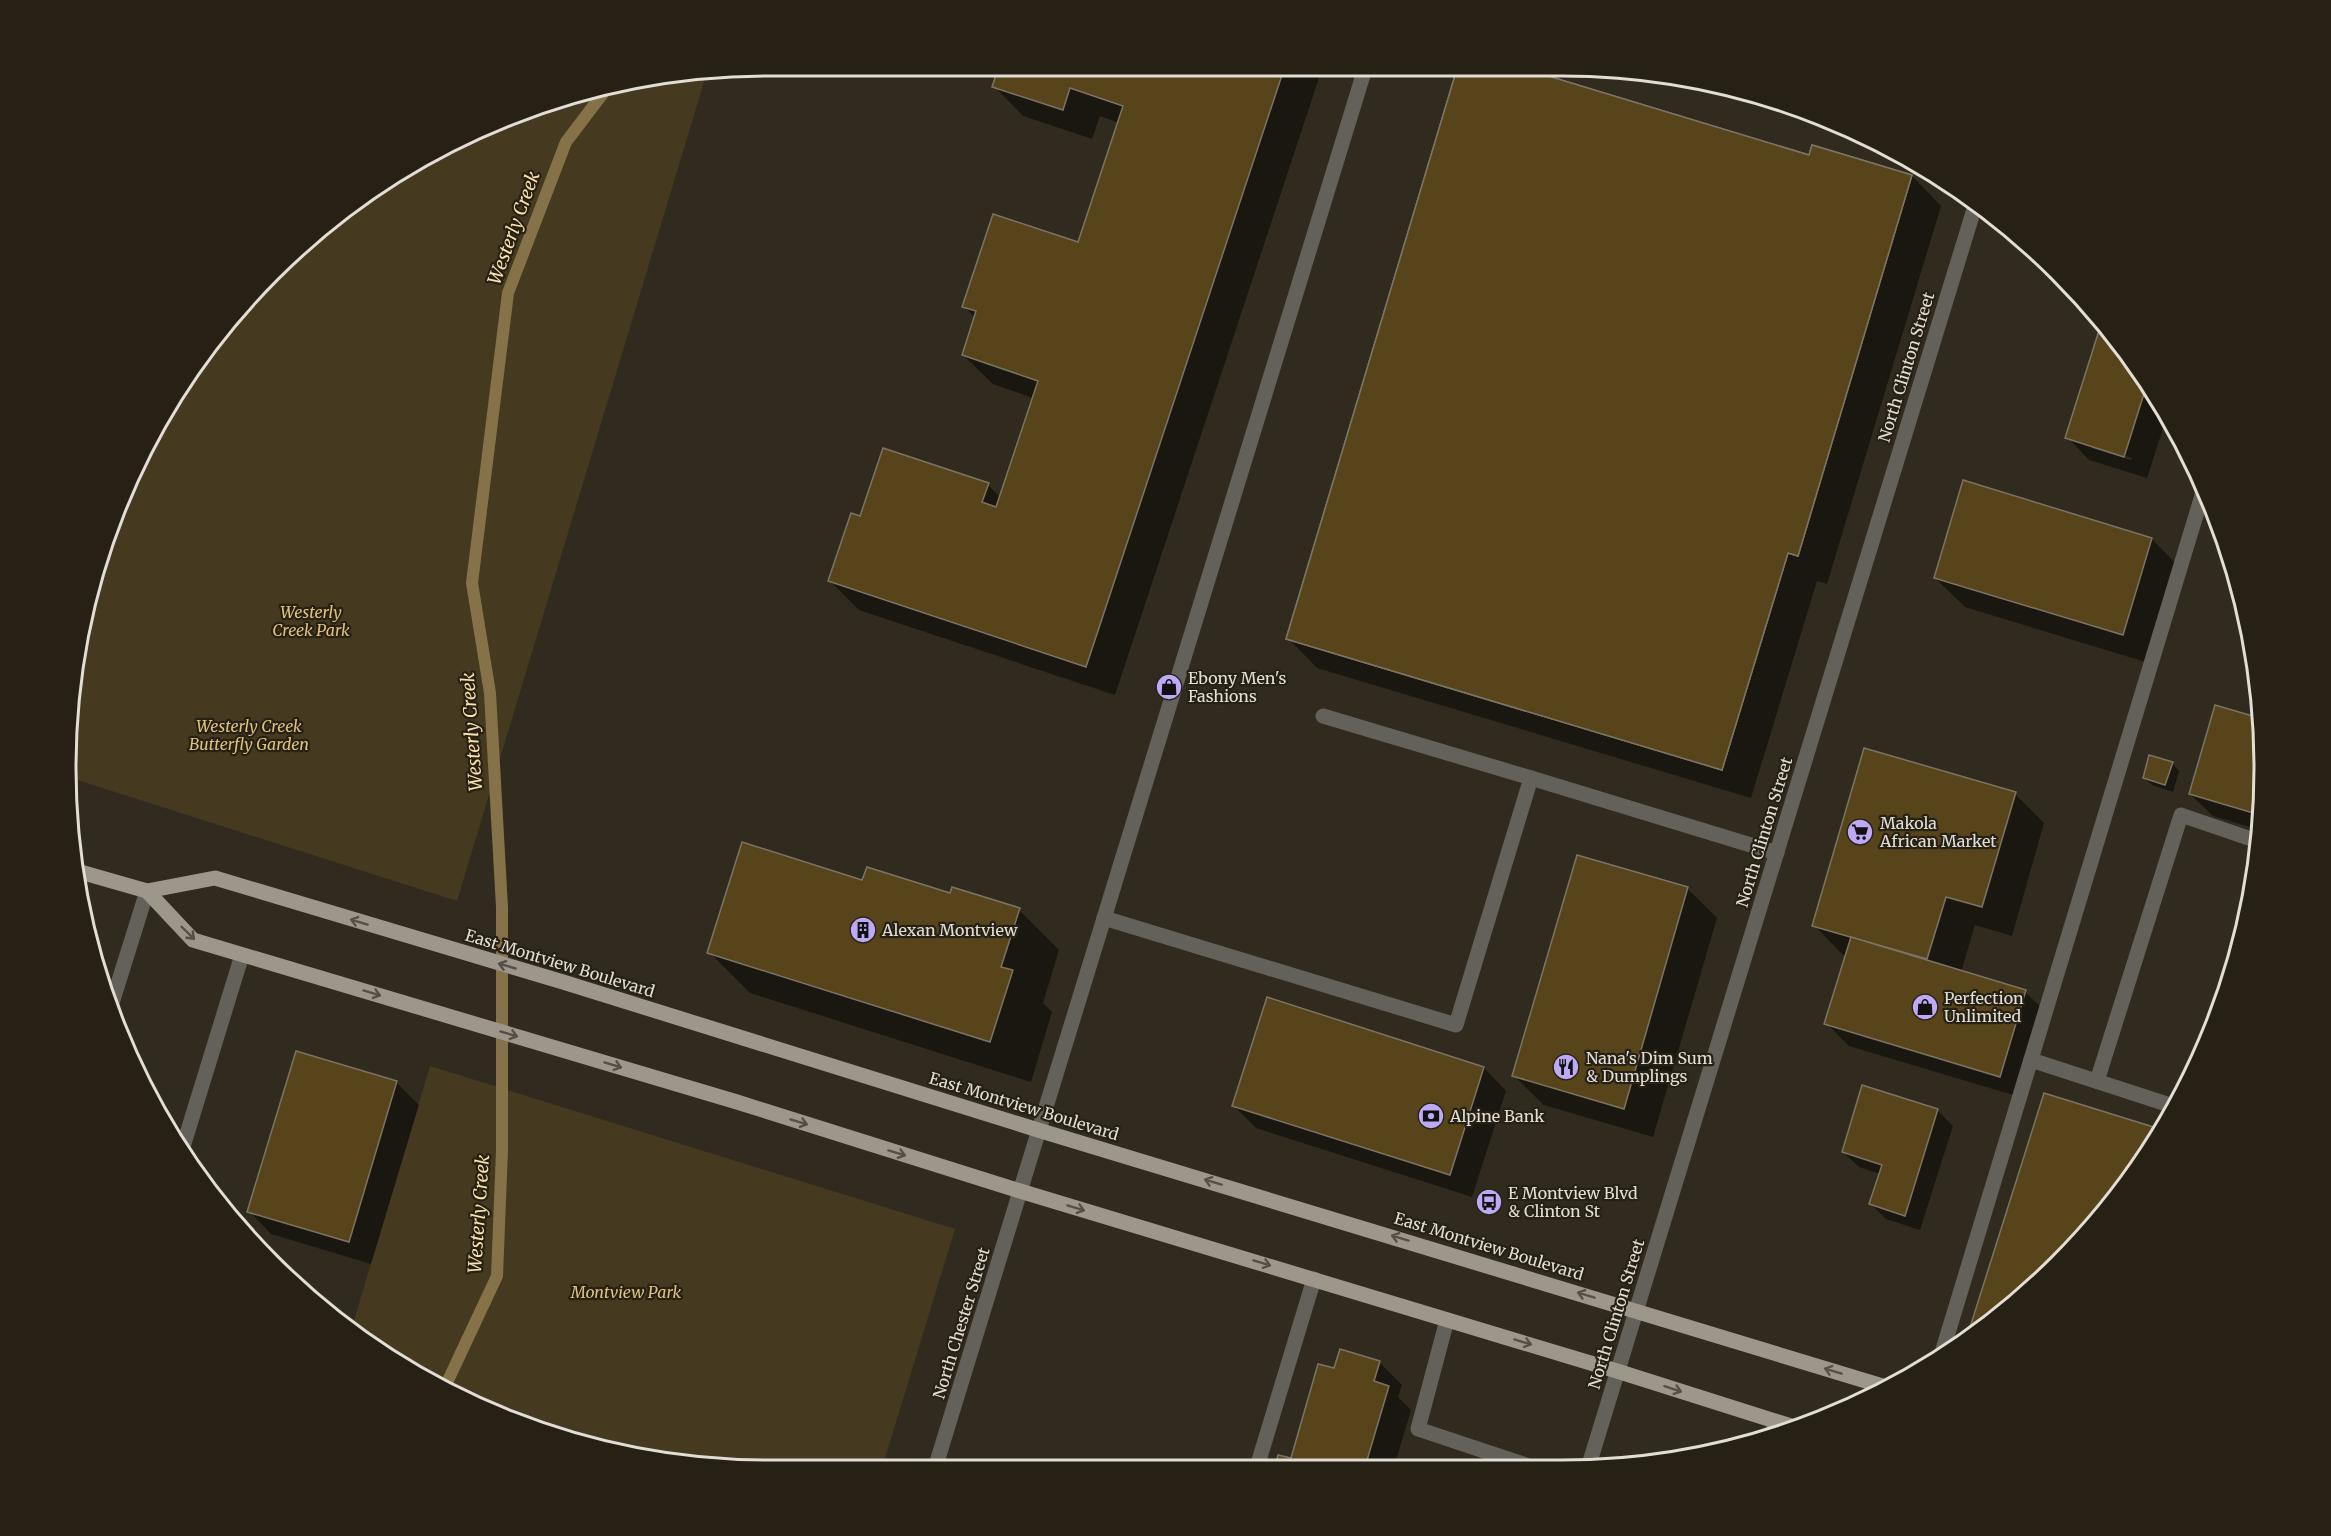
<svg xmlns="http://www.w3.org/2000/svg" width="2331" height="1536" viewBox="0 0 2331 1536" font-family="Merriweather,serif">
  <rect width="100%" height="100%" fill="#302b1e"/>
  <!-- green -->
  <g fill="#453920">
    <polygon points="676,72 707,72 457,901 68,777 68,722 90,587 119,500 211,340 305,240 378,185 543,103"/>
    <polygon points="430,1066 955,1229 883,1465 676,1464 586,1446 458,1398 352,1327"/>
  </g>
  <!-- shadow -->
  <g fill="#0007" fill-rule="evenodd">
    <polygon points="998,72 1321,72 1115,695 859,610 830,581 861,518 988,485 1000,497 1033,398 993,384 963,355 975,318 964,306 1079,244 1119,123 1100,116 1092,139 1023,116 994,86"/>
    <polygon points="1813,147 1912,176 1941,206 1827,584 1817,581 1751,798 1317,668 1288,638 1810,156"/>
    <path d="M2103 322 2120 341 2167 416 2147 478 2089 460 2067 437ZM2092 445 2132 458 2131 460 2092 448Z"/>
    <polygon points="1964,482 2152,539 2181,569 2152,664 1965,607 1935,578"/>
    <polygon points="2216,707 2263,721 2260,830 2213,816 2190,794"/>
    <polygon points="2172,763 2179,771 2173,792 2152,785 2144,778"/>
    <polygon points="2015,794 2044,823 2012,936 1975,925 1961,972 2025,992 2048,1014 2023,1098 1849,1046 1826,1023 1847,956 1843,955 1814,925"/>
    <polygon points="863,882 951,895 1019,910 1059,950 1043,1003 1052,1012 1031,1082 750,993 709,952"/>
    <polygon points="1687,888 1717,918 1653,1137 1544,1105 1514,1076"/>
    <polygon points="1268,999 1484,1068 1506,1091 1472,1197 1256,1128 1233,1105"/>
    <polygon points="297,1053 397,1083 419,1105 371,1264 271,1234 249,1211"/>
    <polygon points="1937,1110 1953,1126 1920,1230 1886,1219 1871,1204 1880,1174 1859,1167 1843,1152"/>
    <polygon points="1379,1362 1402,1385 1398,1397 1411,1410 1394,1467 1276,1467 1292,1460 1335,1370"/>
  </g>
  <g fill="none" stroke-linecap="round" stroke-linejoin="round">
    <!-- stream -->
    <polyline stroke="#867248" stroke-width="12" points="444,1389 497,1276 502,1150 502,907 490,693 472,583 508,293 566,142 607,88"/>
  </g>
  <!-- building -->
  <g fill="#57441a" stroke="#7b7465" stroke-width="1.5" fill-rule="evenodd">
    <polygon points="997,72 1283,72 1086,667 828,581 851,513 860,516 883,448 989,483 982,502 996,507 1038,381 962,355 976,311 962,307 993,214 1078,242 1123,106 1070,88 1063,110 992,87"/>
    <path d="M1456 72H1535L1809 155 1812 145 1912 175 1798 556 1788 553 1722 770 1286 639ZM1566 215 1738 267 1685 444 1500 389 1519 324 1532 328Z"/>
    <polygon points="1456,72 1535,72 1809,155 1812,145 1912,175 1798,556 1788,553 1722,770 1286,639"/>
    <polygon points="2102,321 2120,341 2147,384 2124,457 2065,438"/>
    <polygon points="1963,480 2152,538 2123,635 1934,578"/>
    <polygon points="2215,705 2263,719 2260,815 2189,794"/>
    <polygon points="1864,748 2016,792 1982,907 1946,897 1927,959 1812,926"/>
    <polygon points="2149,755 2173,762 2165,785 2143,778"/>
    <polygon points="742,842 862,880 867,867 950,893 952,887 1020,908 1001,967 1013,970 990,1042 707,953"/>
    <polygon points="1577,855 1688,887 1624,1109 1512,1076"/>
    <polygon points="1851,937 2026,990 2000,1077 1824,1024"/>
    <polygon points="1267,997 1484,1067 1450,1175 1232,1106"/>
    <polygon points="296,1051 397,1081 349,1242 247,1212"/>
    <polygon points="1862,1085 1938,1109 1905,1216 1869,1204 1882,1165 1842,1152"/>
    <polygon points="2044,1093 2163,1130 2091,1231 1990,1325 1966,1340"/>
    <polygon points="1340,1349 1380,1361 1374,1381 1389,1386 1365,1467 1275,1467 1278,1455 1291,1458 1318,1364 1334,1368"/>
  </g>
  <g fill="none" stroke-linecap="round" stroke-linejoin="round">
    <!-- minor -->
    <g stroke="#64615b" stroke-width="15">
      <polyline points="1323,716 1531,778"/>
      <polyline points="1104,918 1456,1025 1531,778 1777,853"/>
      <polyline points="112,1003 147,891"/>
      <polyline points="2031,1060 2176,1107"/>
      <polyline points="2097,1081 2181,815 2260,842"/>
      <polyline points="182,1150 242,955"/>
      <polyline points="1447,1320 1418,1429 1535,1468"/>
      <polyline points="1941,1356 2204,489"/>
      <polyline points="1772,1436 1775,1422"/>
      <polyline points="936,1465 1364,72"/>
      <polyline points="1257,1467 1314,1279"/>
      <polyline points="1588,1468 1975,206"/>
    </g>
    <!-- major -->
    <g stroke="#9d968a" stroke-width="15">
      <polyline points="77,871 147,891 215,878 563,982 1038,1130 1889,1388"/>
      <polyline points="147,891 193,940 737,1102 1020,1191 1617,1371 1794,1427"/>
    </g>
  </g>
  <!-- one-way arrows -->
  <defs><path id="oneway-shaft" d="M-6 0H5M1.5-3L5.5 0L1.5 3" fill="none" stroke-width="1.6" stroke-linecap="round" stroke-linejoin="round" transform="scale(1.5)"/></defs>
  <g stroke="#565044">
    <use href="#oneway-shaft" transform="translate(359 922) rotate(-163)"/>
    <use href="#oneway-shaft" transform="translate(188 933) rotate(44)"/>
    <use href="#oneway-shaft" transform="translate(507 966) rotate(-164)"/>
    <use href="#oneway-shaft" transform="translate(372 993) rotate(17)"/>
    <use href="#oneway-shaft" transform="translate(509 1034) rotate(17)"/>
    <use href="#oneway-shaft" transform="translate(613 1065) rotate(17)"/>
    <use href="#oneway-shaft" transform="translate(799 1122) rotate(17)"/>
    <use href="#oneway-shaft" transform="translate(897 1153) rotate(17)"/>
    <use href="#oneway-shaft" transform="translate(1213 1182) rotate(-163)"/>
    <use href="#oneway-shaft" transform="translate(1076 1208) rotate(17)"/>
    <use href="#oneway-shaft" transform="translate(1400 1238) rotate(-163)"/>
    <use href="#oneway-shaft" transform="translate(1262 1263) rotate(17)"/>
    <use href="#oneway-shaft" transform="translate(1586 1295) rotate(-163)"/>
    <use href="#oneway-shaft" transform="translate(1523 1342) rotate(17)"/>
    <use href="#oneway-shaft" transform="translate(1833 1371) rotate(-163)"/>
    <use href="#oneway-shaft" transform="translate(1673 1389) rotate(18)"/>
  </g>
  <!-- icons -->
  <defs>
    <g id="shop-disc" transform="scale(1.35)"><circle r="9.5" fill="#bda9f5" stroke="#272115"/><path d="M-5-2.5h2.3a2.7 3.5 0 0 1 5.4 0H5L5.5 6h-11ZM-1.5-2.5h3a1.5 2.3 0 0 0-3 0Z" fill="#111"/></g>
    <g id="supermarket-disc" transform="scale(1.35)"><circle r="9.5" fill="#bda9f5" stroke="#272115"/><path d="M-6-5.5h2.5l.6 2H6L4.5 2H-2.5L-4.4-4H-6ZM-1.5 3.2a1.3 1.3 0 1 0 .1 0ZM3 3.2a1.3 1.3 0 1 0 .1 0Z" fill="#111"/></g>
    <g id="building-disc" transform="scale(1.35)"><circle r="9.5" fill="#bda9f5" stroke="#272115"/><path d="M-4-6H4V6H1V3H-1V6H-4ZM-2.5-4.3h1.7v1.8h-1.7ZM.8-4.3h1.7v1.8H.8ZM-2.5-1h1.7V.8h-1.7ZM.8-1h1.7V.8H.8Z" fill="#111"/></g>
    <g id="restaurant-disc" transform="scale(1.35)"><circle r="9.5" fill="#bda9f5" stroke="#272115"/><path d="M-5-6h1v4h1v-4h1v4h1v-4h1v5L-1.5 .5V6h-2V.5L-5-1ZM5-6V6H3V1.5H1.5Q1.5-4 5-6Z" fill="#111"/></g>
    <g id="bank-disc" transform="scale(1.35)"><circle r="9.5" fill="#bda9f5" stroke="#272115"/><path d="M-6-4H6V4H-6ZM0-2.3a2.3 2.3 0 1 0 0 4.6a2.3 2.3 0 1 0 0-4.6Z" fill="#111"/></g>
    <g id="bus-disc" transform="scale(1.35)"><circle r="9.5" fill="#bda9f5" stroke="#272115"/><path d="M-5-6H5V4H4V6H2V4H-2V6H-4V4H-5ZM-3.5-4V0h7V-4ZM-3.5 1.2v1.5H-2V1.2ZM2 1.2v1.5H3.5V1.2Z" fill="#111"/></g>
  </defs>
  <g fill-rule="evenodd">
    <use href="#shop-disc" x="1169" y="687"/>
    <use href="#supermarket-disc" x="1860" y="832"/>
    <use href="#building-disc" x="863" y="930"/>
    <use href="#shop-disc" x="1925" y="1007"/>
    <use href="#restaurant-disc" x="1566" y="1067"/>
    <use href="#bank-disc" x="1431" y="1116"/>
    <use href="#bus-disc" x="1489" y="1202"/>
  </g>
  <g text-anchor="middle" stroke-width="4.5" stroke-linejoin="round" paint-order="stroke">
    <!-- street labels -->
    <g font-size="16" fill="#e2ded6" stroke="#272115">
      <text transform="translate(1906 367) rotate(-73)" y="6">North Clinton Street</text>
      <text transform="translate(1764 832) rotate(-73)" y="6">North Clinton Street</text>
      <text transform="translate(560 963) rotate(17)" y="6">East Montview Boulevard</text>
      <text transform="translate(1024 1106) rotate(17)" y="6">East Montview Boulevard</text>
      <text transform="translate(1489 1246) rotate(17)" y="6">East Montview Boulevard</text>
      <text transform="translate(1616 1314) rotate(-73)" y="6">North Clinton Street</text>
      <text transform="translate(961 1323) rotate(-73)" y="6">North Chester Street</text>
    </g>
    <!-- park labels -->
    <g font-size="16" font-style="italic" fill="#e1c17d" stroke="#272115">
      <text x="311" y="618">Westerly<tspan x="311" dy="18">Creek Park</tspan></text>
      <text x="249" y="732">Westerly Creek<tspan x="249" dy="18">Butterfly Garden</tspan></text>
      <text x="626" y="1298">Montview Park</text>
    </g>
    <!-- poi labels -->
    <g font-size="16" fill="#e2ded6" stroke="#272115" text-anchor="start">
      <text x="1188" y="684">Ebony Men's<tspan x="1188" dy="18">Fashions</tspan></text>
      <text x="1880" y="829">Makola<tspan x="1880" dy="18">African Market</tspan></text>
      <text x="882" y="936">Alexan Montview</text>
      <text x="1944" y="1004">Perfection<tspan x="1944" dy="18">Unlimited</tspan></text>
      <text x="1586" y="1064">Nana's Dim Sum<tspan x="1586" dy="18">&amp; Dumplings</tspan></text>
      <text x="1450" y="1122">Alpine Bank</text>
      <text x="1508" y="1199">E Montview Blvd<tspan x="1508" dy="18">&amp; Clinton St</tspan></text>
    </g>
    <!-- water labels -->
    <g font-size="18" font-style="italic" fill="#fae0aa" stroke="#272115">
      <text transform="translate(514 228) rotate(-70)" y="6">Westerly Creek</text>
      <text transform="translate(472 732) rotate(-94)" y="6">Westerly Creek</text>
      <text transform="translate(479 1214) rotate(-86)" y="6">Westerly Creek</text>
    </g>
  </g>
  <!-- crop -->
  <path d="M0 0H2331V1536H0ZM768 76H1562A692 692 0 0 1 2254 768V768A692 692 0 0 1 1562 1460H768A692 692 0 0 1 76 768V768A692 692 0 0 1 768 76Z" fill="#272115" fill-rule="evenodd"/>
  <path fill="none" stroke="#e2ded6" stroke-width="3" d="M768 76H1562A692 692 0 0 1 2254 768V768A692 692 0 0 1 1562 1460H768A692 692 0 0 1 76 768V768A692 692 0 0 1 768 76Z"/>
</svg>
